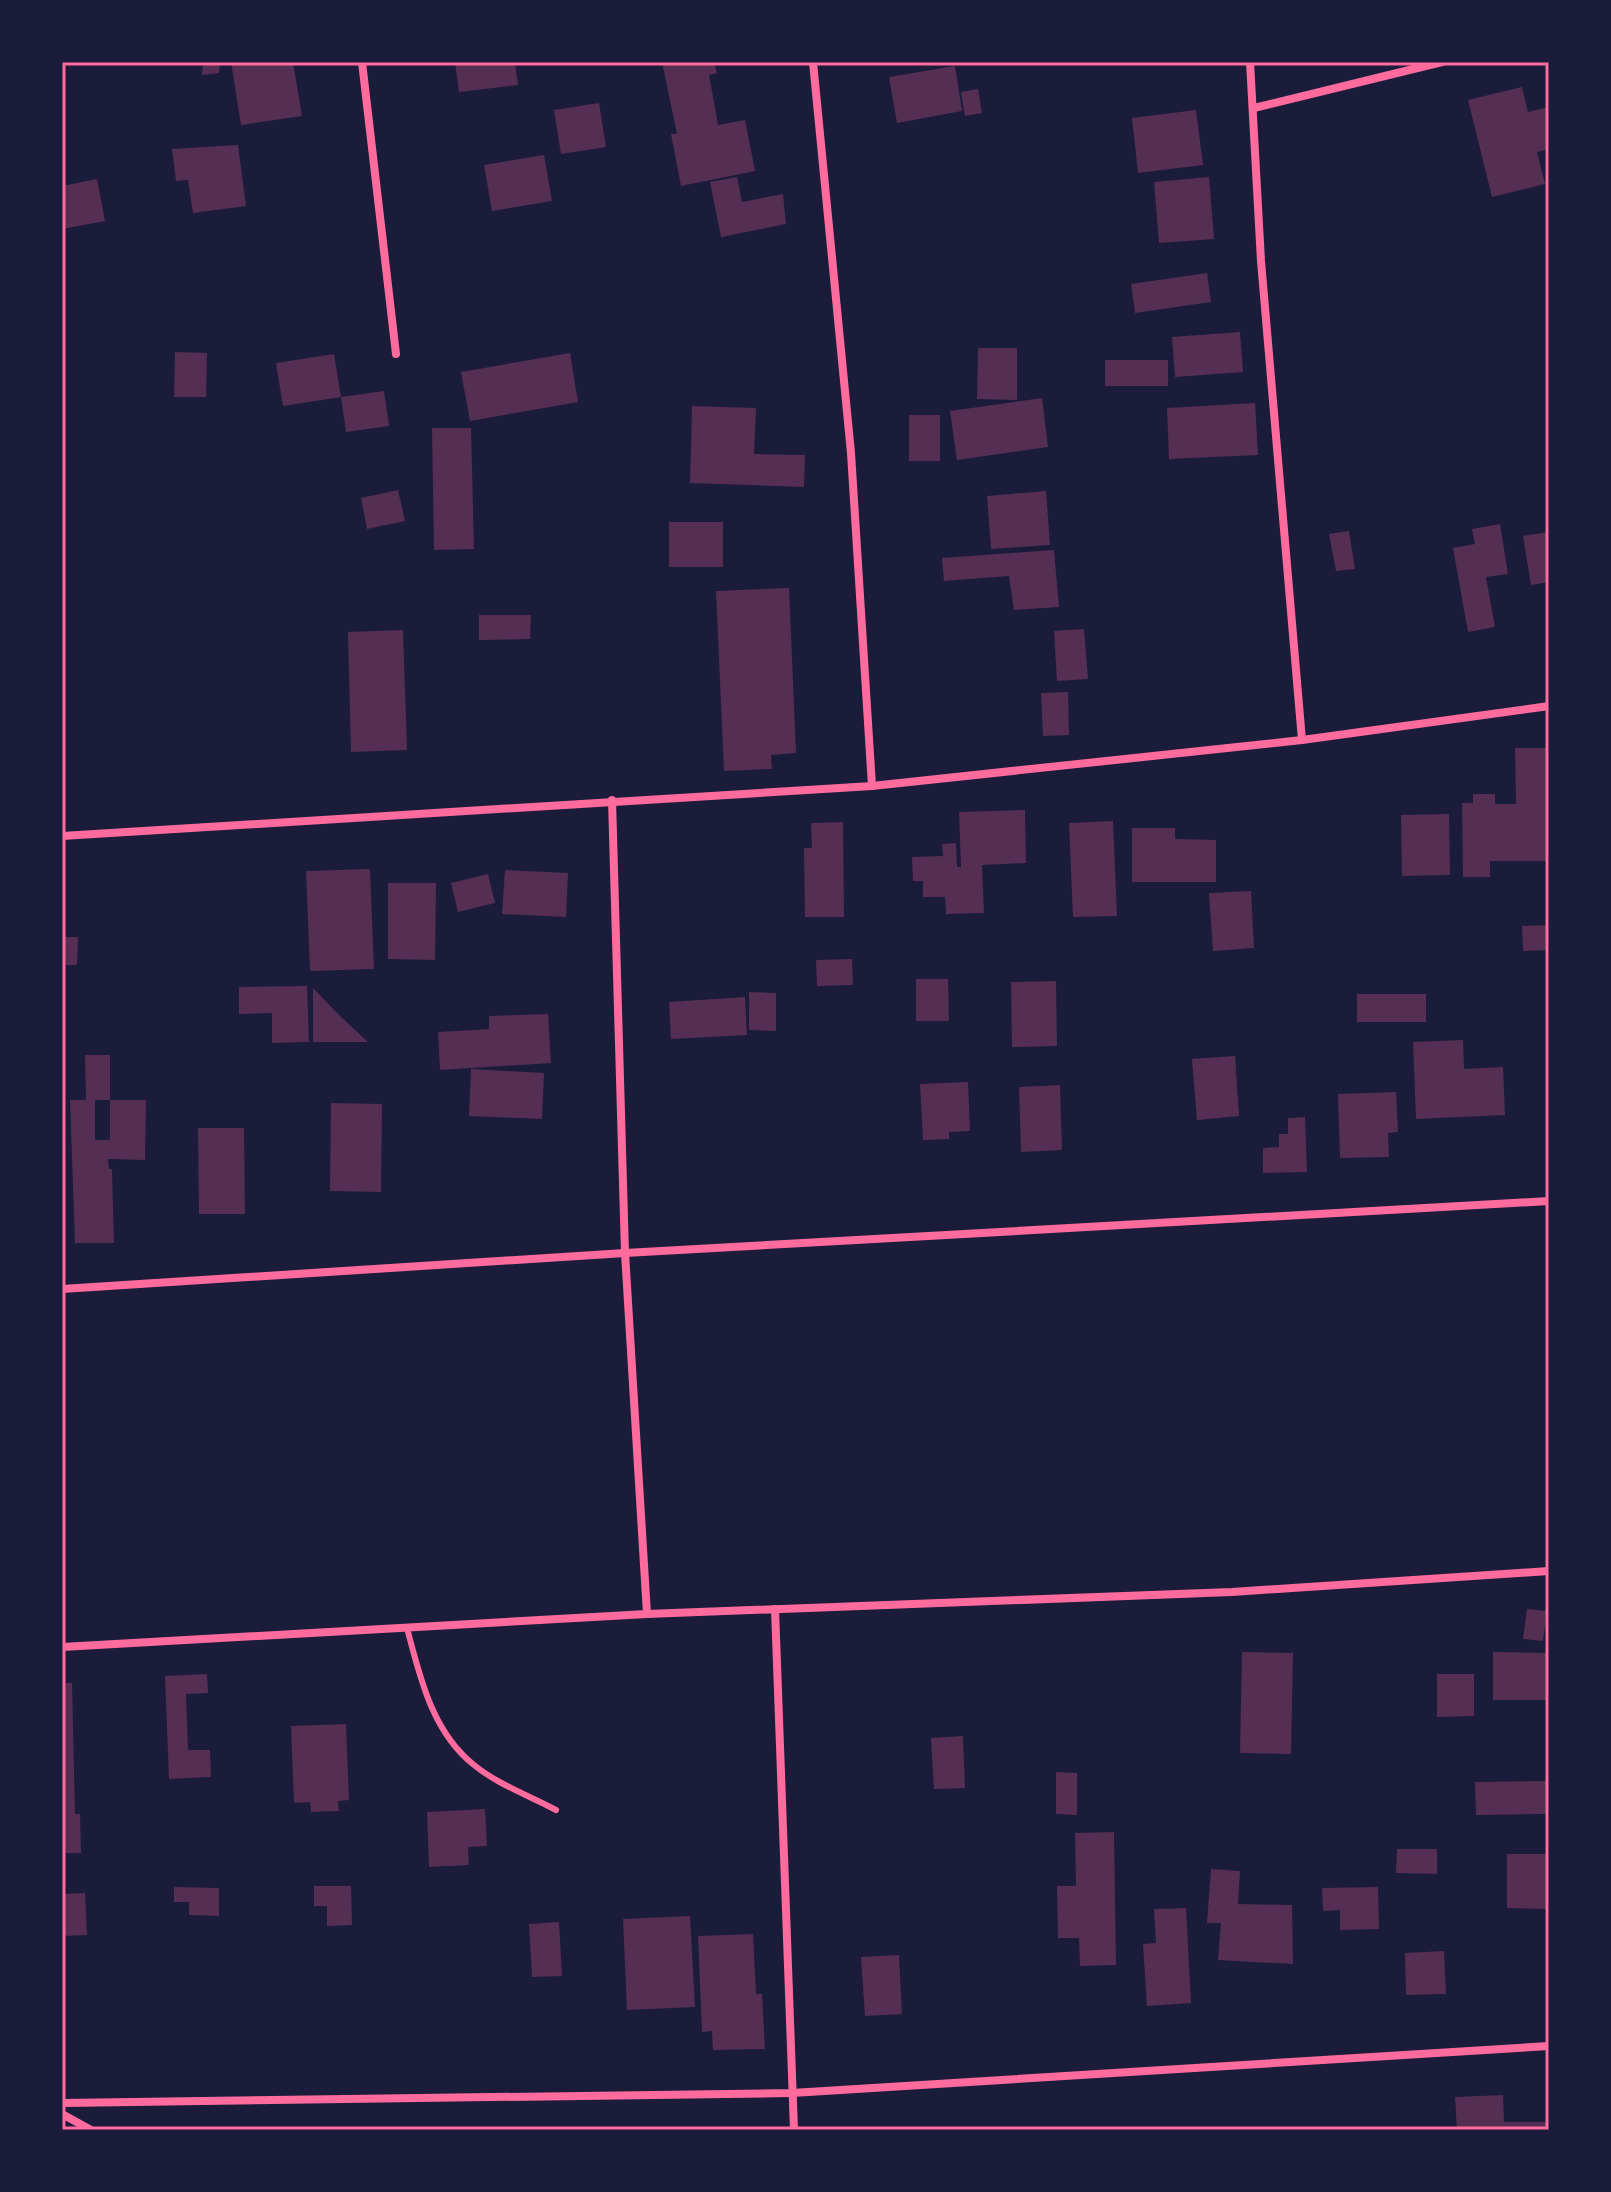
<svg xmlns="http://www.w3.org/2000/svg" width="1611" height="2192" viewBox="0 0 1611 2192" font-family="'Playfair Display',serif">
  <rect width="100%" height="100%" fill="#1b1b3a"/>
  <!-- building -->
  <g fill="#542f53">
    <polygon points="203,62 220,62 219,73 202,75"/>
    <polygon points="231,62 293,62 302,116 241,125"/>
    <polygon points="455,62 515,62 518,85 459,92"/>
    <polygon points="662,62 714,62 717,73 709,75 718,125 745,120 755,171 681,186 671,134 677,134"/>
    <polygon points="955,66 962,111 897,123 889,77"/>
    <polygon points="1522,87 1528,112 1549,107 1549,149 1537,152 1545,184 1492,197 1468,100"/>
    <polygon points="978,89 982,113 965,116 961,92"/>
    <polygon points="599,103 606,147 561,154 554,110"/>
    <polygon points="1196,110 1203,165 1138,173 1132,118"/>
    <polygon points="238,145 246,206 193,213 188,180 176,181 172,149"/>
    <polygon points="544,155 552,201 492,211 484,165"/>
    <polygon points="737,177 742,202 783,194 786,224 721,237 710,182"/>
    <polygon points="1209,177 1214,239 1159,243 1154,182"/>
    <polygon points="97,179 105,221 62,229 62,186"/>
    <polygon points="1207,273 1211,302 1135,313 1131,284"/>
    <polygon points="1240,332 1243,372 1175,377 1172,337"/>
    <polygon points="978,348 1017,348 1017,400 977,399"/>
    <polygon points="175,352 207,353 206,397 174,397"/>
    <polygon points="570,353 578,402 470,421 461,372"/>
    <polygon points="334,354 341,397 283,406 276,363"/>
    <rect x="1105" y="360" width="63" height="26"/>
    <polygon points="384,391 389,426 346,432 341,397"/>
    <polygon points="1042,398 1048,447 957,460 950,411"/>
    <polygon points="1255,403 1258,455 1169,459 1167,408"/>
    <polygon points="692,406 756,408 754,454 805,455 804,487 690,483"/>
    <rect x="909" y="415" width="31" height="46"/>
    <polygon points="432,428 471,428 474,549 434,550"/>
    <polygon points="398,490 405,521 367,529 361,498"/>
    <polygon points="1046,491 1050,545 991,549 987,496"/>
    <rect x="669" y="522" width="54" height="45"/>
    <polygon points="1500,524 1508,574 1486,577 1495,627 1468,632 1453,548 1475,544 1472,529"/>
    <polygon points="1349,531 1355,569 1336,571 1329,534"/>
    <polygon points="1549,532 1549,582 1531,585 1523,536"/>
    <polygon points="1054,550 1059,607 1014,610 1009,576 944,581 942,558"/>
    <polygon points="789,588 796,753 771,755 772,769 724,771 716,591"/>
    <polygon points="479,615 531,615 530,639 479,640"/>
    <polygon points="1084,629 1088,679 1057,681 1054,631"/>
    <polygon points="403,630 407,750 351,752 348,632"/>
    <polygon points="1068,692 1069,735 1043,736 1041,693"/>
    <polygon points="1515,748 1549,748 1549,861 1490,861 1490,877 1463,877 1462,803 1473,803 1473,794 1495,794 1495,804 1516,804"/>
    <polygon points="1025,810 1026,863 982,865 984,913 946,914 945,897 923,897 923,881 913,881 912,857 943,856 942,844 956,843 957,867 961,867 959,812"/>
    <polygon points="1449,814 1450,875 1402,876 1401,815"/>
    <polygon points="1113,821 1117,916 1073,917 1069,823"/>
    <polygon points="843,822 844,917 805,917 804,848 812,848 811,823"/>
    <polygon points="1132,828 1175,828 1175,839 1216,840 1216,882 1132,882"/>
    <polygon points="370,869 374,969 310,971 306,871"/>
    <polygon points="505,870 568,873 566,917 502,914"/>
    <polygon points="488,874 495,903 458,912 451,883"/>
    <polygon points="388,883 436,883 435,960 388,959"/>
    <polygon points="1251,891 1254,948 1213,951 1209,893"/>
    <polygon points="1549,925 1549,950 1523,951 1522,926"/>
    <polygon points="62,937 78,937 77,965 62,965"/>
    <polygon points="852,959 853,985 817,986 816,960"/>
    <polygon points="916,979 948,979 949,1021 916,1021"/>
    <polygon points="1056,981 1057,1046 1012,1047 1011,982"/>
    <polygon points="307,986 309,1042 272,1043 272,1013 239,1014 239,987"/>
    <polygon points="313,988 339,1015 368,1042 313,1042"/>
    <polygon points="749,992 776,993 776,1031 749,1030"/>
    <rect x="1357" y="994" width="69" height="28"/>
    <polygon points="745,997 747,1035 671,1039 669,1002"/>
    <polygon points="548,1014 551,1063 440,1070 438,1032 489,1029 489,1016"/>
    <polygon points="1463,1040 1464,1069 1503,1067 1505,1115 1416,1119 1413,1042"/>
    <polygon points="85,1055 110,1055 110,1100 95,1100 95,1140 110,1140 110,1100 146,1100 145,1160 108,1159 109,1169 112,1169 114,1243 75,1243 70,1100 86,1100"/>
    <polygon points="1235,1056 1239,1116 1197,1120 1192,1059"/>
    <polygon points="471,1069 544,1073 542,1119 469,1116"/>
    <polygon points="968,1082 970,1131 949,1132 949,1139 923,1140 920,1084"/>
    <polygon points="1060,1085 1062,1150 1021,1152 1019,1087"/>
    <polygon points="1396,1092 1398,1132 1388,1133 1389,1157 1340,1158 1338,1094"/>
    <polygon points="331,1103 382,1104 381,1192 330,1191"/>
    <polygon points="1305,1117 1307,1172 1263,1173 1263,1148 1279,1147 1279,1134 1288,1134 1288,1118"/>
    <polygon points="198,1128 244,1128 245,1214 199,1214"/>
    <polygon points="1527,1609 1547,1611 1543,1641 1523,1639"/>
    <polygon points="1242,1652 1293,1653 1291,1754 1240,1753"/>
    <polygon points="1493,1652 1548,1653 1547,1700 1493,1700"/>
    <polygon points="207,1674 208,1693 186,1694 188,1750 210,1750 211,1777 169,1779 165,1676"/>
    <polygon points="1437,1674 1474,1674 1474,1716 1437,1717"/>
    <polygon points="62,1683 72,1683 75,1814 80,1814 81,1853 62,1853"/>
    <polygon points="346,1724 349,1800 338,1801 339,1811 311,1812 310,1802 294,1803 291,1726"/>
    <polygon points="963,1736 965,1788 934,1789 931,1738"/>
    <polygon points="1056,1772 1077,1773 1077,1815 1056,1814"/>
    <polygon points="1549,1781 1549,1814 1476,1815 1475,1782"/>
    <polygon points="485,1809 487,1846 468,1847 469,1865 429,1867 427,1812"/>
    <polygon points="1114,1832 1116,1965 1080,1966 1079,1938 1058,1938 1057,1886 1076,1886 1075,1833"/>
    <polygon points="1397,1849 1437,1849 1437,1874 1396,1873"/>
    <polygon points="1507,1854 1549,1854 1549,1909 1507,1908"/>
    <polygon points="1211,1869 1240,1871 1238,1904 1292,1905 1293,1964 1218,1960 1221,1923 1207,1923"/>
    <polygon points="314,1886 351,1886 352,1925 327,1926 327,1906 314,1906"/>
    <polygon points="174,1887 219,1888 219,1916 189,1915 189,1902 174,1902"/>
    <polygon points="1378,1887 1379,1929 1340,1930 1340,1910 1323,1911 1322,1888"/>
    <polygon points="85,1893 87,1935 62,1936 62,1894"/>
    <polygon points="1186,1908 1191,2003 1147,2006 1143,1944 1156,1943 1154,1909"/>
    <polygon points="690,1916 695,2007 627,2010 623,1919"/>
    <polygon points="559,1922 562,1976 532,1977 529,1924"/>
    <polygon points="753,1934 756,1994 762,1994 765,2049 713,2050 712,2031 702,2032 698,1936"/>
    <polygon points="1444,1951 1446,1994 1406,1995 1405,1953"/>
    <polygon points="899,1955 902,2014 865,2016 861,1957"/>
    <polygon points="1503,2095 1504,2122 1549,2122 1549,2130 1457,2130 1455,2097"/>
  </g>
  <g fill="none" stroke-linecap="round" stroke-linejoin="round">
    <!-- service -->
    <path stroke="#ff6b9d" stroke-width="6" d="M407 1628C420 1677 432 1732 474 1765 497 1784 530 1796 556 1810"/>
    <!-- minor -->
    <g stroke="#ff6b9d" stroke-width="8">
      <polyline points="362,62 396,354"/>
      <polyline points="813,62 851,453 872,786"/>
      <polyline points="1250,62 1261,261 1302,740"/>
      <polyline points="1254,108 1442,62"/>
      <polyline points="612,800 625,1253 647,1614"/>
      <polyline points="62,836 872,786 1302,740 1549,706"/>
      <polyline points="62,1289 625,1253 1549,1201"/>
      <polyline points="775,1609 794,2130"/>
      <polyline points="62,1647 647,1614 1232,1592 1549,1571"/>
      <polyline points="62,2103 792,2093 1549,2046"/>
      <polyline points="62,2114 91,2130"/>
    </g>
  </g>
  <!-- border -->
  <rect width="1611" height="2192" fill="none" stroke="#1b1b3a" stroke-width="128"/>
  <rect x="64" y="64" width="1483" height="2064" fill="none" stroke="#ff6b9d" stroke-width="3"/>
</svg>
